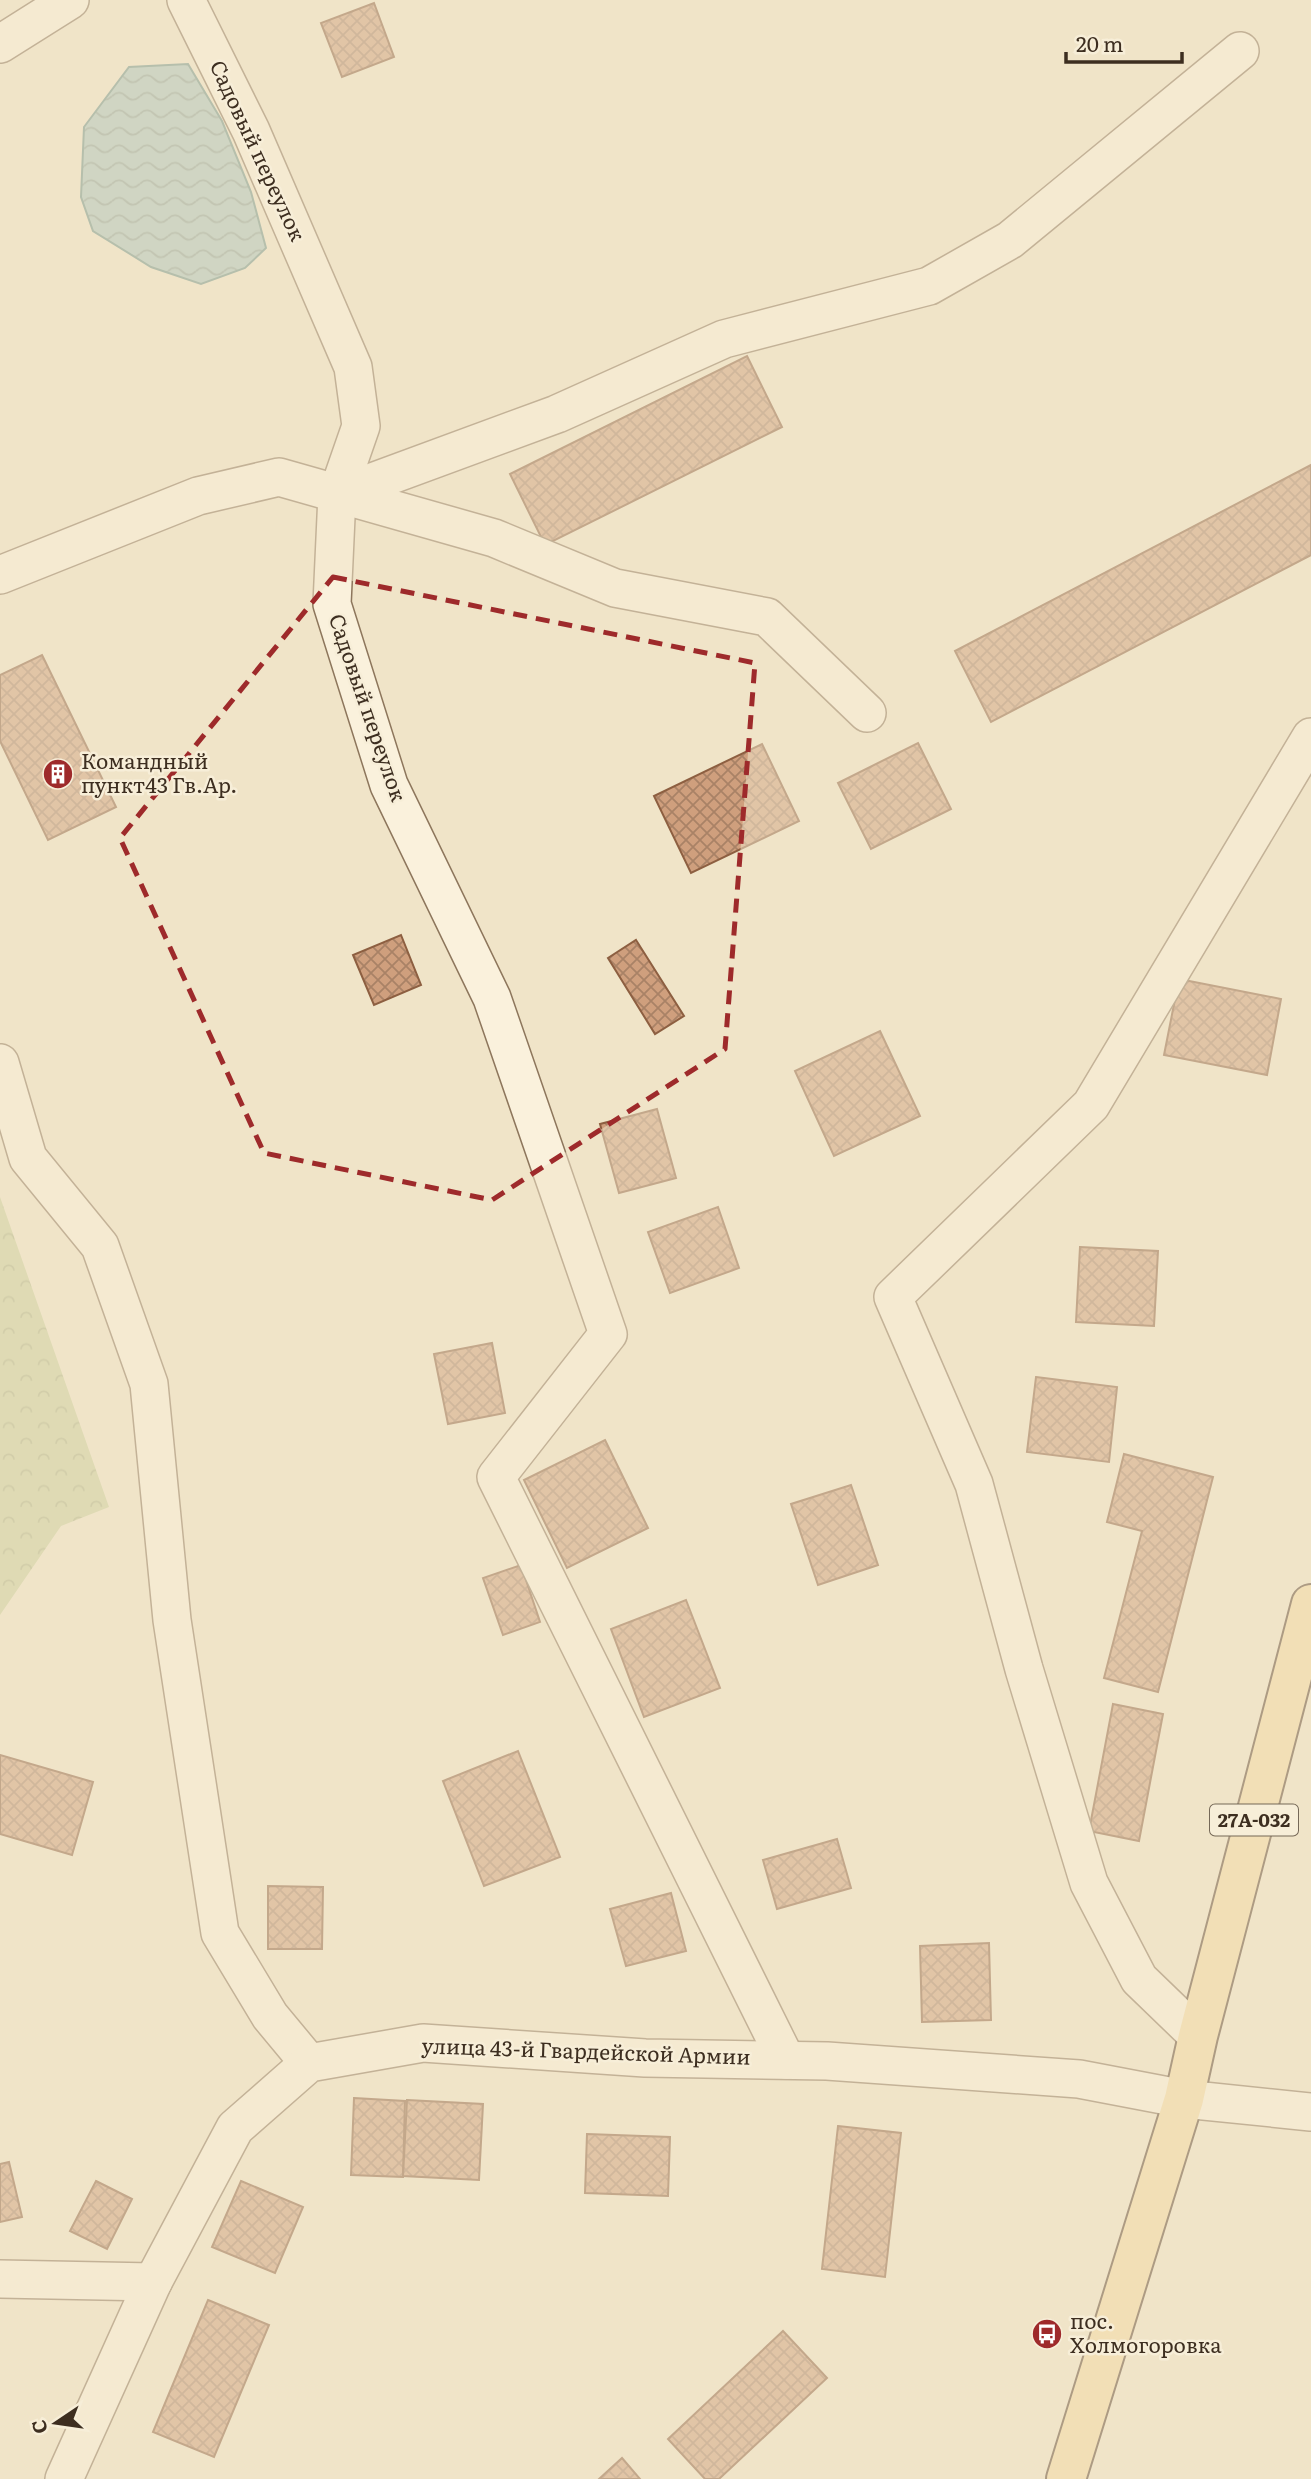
<svg xmlns="http://www.w3.org/2000/svg" width="1311" height="2479" viewBox="0 0 1311 2479" font-family="Literata,serif">
  <defs>
    <pattern id="forest-crowns" width="20" height="18" patternUnits="userSpaceOnUse" patternTransform="scale(1.75)"><rect width="20" height="18" fill="#c9cf9b"/><path d="M2 6a3 3 0 1 1 6 0M12 15a3 3 0 1 1 6 0" fill="none" stroke="#aeb285"/></pattern>
    <pattern id="water-waves" width="16" height="10" patternUnits="userSpaceOnUse" patternTransform="scale(1.75)"><rect width="16" height="10" fill="#a9c4bc"/><path d="M0 5q4-4 8 0t8 0" fill="none" stroke="#8ba098"/></pattern>
    <pattern id="building-cross-hatch" width="8" height="8" patternUnits="userSpaceOnUse" patternTransform="scale(1.75)"><rect width="8" height="8" fill="#cf9f7d"/><path d="M0 0l8 8M0 8l8-8" fill="none" stroke="#a98266"/></pattern>
  </defs>
  <rect width="100%" height="100%" fill="#f0e4c8"/>
  <!-- forest -->
  <polygon fill="url(#forest-crowns)" points="0,1197 109,1507 61,1526 0,1615"/>
  <!-- water -->
  <polygon fill="url(#water-waves)" stroke="#6f938a" stroke-width="2" points="188,64 222,121 251,192 266,248 245,268 201,284 151,267 93,231 81,197 84,127 129,67"/>
  <!-- building -->
  <g fill="url(#building-cross-hatch)" stroke="#8d5f41" stroke-width="2">
    <polygon points="374,3 394,57 342,77 321,23"/>
    <polygon points="747,356 782,427 545,545 510,474"/>
    <polygon points="1311,465 1311,555 991,722 955,651"/>
    <polygon points="42,655 116,807 48,840 0,741 0,675"/>
    <polygon points="918,743 951,809 871,849 838,783"/>
    <polygon points="762,744 799,821 691,873 654,796"/>
    <polygon points="401,935 421,985 374,1005 353,955"/>
    <polygon points="636,940 684,1016 655,1034 608,958"/>
    <polygon points="1179,979 1281,999 1267,1075 1164,1055"/>
    <polygon points="880,1031 920,1116 834,1156 795,1071"/>
    <polygon points="657,1109 676,1178 619,1193 600,1124"/>
    <polygon points="718,1207 739,1268 670,1293 648,1232"/>
    <polygon points="1080,1247 1158,1251 1154,1326 1076,1322"/>
    <polygon points="492,1343 505,1413 448,1424 434,1354"/>
    <polygon points="1036,1377 1117,1387 1109,1462 1027,1452"/>
    <polygon points="605,1440 648,1528 567,1568 524,1480"/>
    <polygon points="1124,1454 1213,1477 1158,1692 1104,1678 1142,1531 1107,1522"/>
    <polygon points="851,1485 878,1565 818,1585 791,1504"/>
    <polygon points="521,1565 540,1622 503,1635 483,1578"/>
    <polygon points="686,1600 720,1688 644,1717 611,1629"/>
    <polygon points="1113,1704 1163,1714 1139,1841 1089,1831"/>
    <polygon points="518,1751 560,1857 484,1886 443,1781"/>
    <polygon points="0,1755 93,1782 72,1855 0,1834"/>
    <polygon points="837,1839 851,1888 777,1909 763,1860"/>
    <polygon points="268,1886 323,1887 322,1949 268,1949"/>
    <polygon points="671,1893 686,1951 626,1966 610,1909"/>
    <polygon points="989,1943 991,2020 922,2022 920,1946"/>
    <polygon points="354,2098 405,2101 403,2177 351,2175"/>
    <polygon points="407,2100 483,2104 479,2180 403,2176"/>
    <polygon points="838,2126 901,2133 885,2277 822,2269"/>
    <polygon points="587,2134 670,2137 668,2196 585,2193"/>
    <polygon points="9,2162 22,2217 0,2222 0,2164"/>
    <polygon points="96,2181 132,2199 107,2249 70,2231"/>
    <polygon points="241,2181 303,2207 275,2273 212,2247"/>
    <polygon points="208,2300 269,2325 214,2457 153,2432"/>
    <polygon points="783,2331 827,2378 719,2479 705,2479 668,2439"/>
    <polygon points="622,2458 640,2479 599,2479"/>
  </g>
  <g fill="none" stroke-linecap="round" stroke-linejoin="round">
    <!-- street casing -->
    <g stroke="#8d765c" stroke-width="40">
      <g id="street">
        <polyline points="186,0 251,131 353,367 361,426 337,495 332,604 389,785 492,998 608,1334 496,1477 786,2060"/>
        <polyline points="0,44 70,0"/>
        <polyline points="337,495 557,414 724,339 929,286 1010,240 1240,51"/>
        <polyline points="0,575 198,496 279,477 494,538 615,588 767,617 867,713"/>
        <polyline points="0,1063 28,1158 100,1246 149,1384 172,1620 220,1933 270,2016 309,2063"/>
        <polyline points="1198,2036 1139,1979 1089,1883 1024,1669 974,1484 893,1297 1091,1105 1311,737"/>
        <polyline points="0,2279 153,2282"/>
        <polyline points="64,2479 153,2282 235,2128 309,2063 423,2043 645,2058 827,2061 1079,2079 1184,2099 1311,2112"/>
      </g>
    </g>
    <!-- primary casing -->
    <g stroke="#5b4430" stroke-width="42">
      <polyline id="primary" points="1066,2479 1184,2099 1198,2036 1311,1604"/>
    </g>
    <!-- street -->
    <use href="#street" stroke="#faf1dc" stroke-width="37"/>
    <!-- primary -->
    <use href="#primary" stroke="#f3d9a0" stroke-width="38"/>
  </g>
  <!-- marked area -->
  <path d="M0 0H1311V2479H0ZM333 577 755 663 725 1049 492 1200 264 1153 120 838Z" fill="#f0e4c8" fill-opacity=".55" fill-rule="evenodd"/>
  <path fill="none" stroke="#9e2a2b" stroke-width="5" stroke-dasharray="14 9" stroke-linejoin="round" d="M333 577 755 663 725 1049 492 1200 264 1153 120 838Z"/>
  <!-- icons -->
  <defs>
    <g id="building-disc" transform="scale(1.575)"><circle r="9.5" fill="#9e2a2b" stroke="#f7eed8"/><path d="M-4-6H4V6H1V3H-1V6H-4ZM-2.5-4.3h1.7v1.8h-1.7ZM.8-4.3h1.7v1.8H.8ZM-2.5-1h1.7V.8h-1.7ZM.8-1h1.7V.8H.8Z" fill="#fff"/></g>
    <g id="bus-disc" transform="scale(1.575)"><circle r="9.5" fill="#9e2a2b" stroke="#f7eed8"/><path d="M-5-6H5V4H4V6H2V4H-2V6H-4V4H-5ZM-3.5-4V0h7V-4ZM-3.5 1.2v1.5H-2V1.2ZM2 1.2v1.5H3.5V1.2Z" fill="#fff"/></g>
  </defs>
  <g fill-rule="evenodd">
    <use href="#building-disc" x="58" y="774"/>
    <use href="#bus-disc" x="1047" y="2334"/>
  </g>
  <g text-anchor="middle" stroke-width="5" stroke-linejoin="round" paint-order="stroke">
    <!-- shield labels -->
    <rect fill="#f7eed8" stroke="#756857" stroke-width="2" x="1210" y="1804.5" width="88" height="31" rx="5"/>
    <g font-size="19" font-weight="bold" fill="#3d2e20">
      <text x="1254" y="1827">27А-032</text>
    </g>
    <!-- street labels -->
    <g font-size="21" fill="#3d2e20" stroke="#f7eed8">
      <text transform="translate(257 151) rotate(65)" y="7">Садовый переулок</text>
      <text transform="translate(367 708) rotate(71)" y="7">Садовый переулок</text>
      <text transform="translate(586 2052) rotate(2)" y="7">улица 43-й Гвардейской Армии</text>
    </g>
    <!-- poi labels -->
    <g font-size="21" fill="#3d2e20" stroke="#f7eed8" text-anchor="start">
      <text x="81" y="769">Командный<tspan x="81" dy="24">пункт43 Гв.Ар.</tspan></text>
      <text x="1070" y="2329">пос.<tspan x="1070" dy="24">Холмогоровка</tspan></text>
    </g>
  </g>
  <!-- north arrow -->
  <g transform="translate(56 2423) rotate(257)" stroke="#f7eed8" stroke-width="5" paint-order="stroke">
  <path d="M0-5L12 26L0 18L-12 26Z" fill="#3d2e20"/>
  <text y="-10" font-size="19" font-weight="bold" text-anchor="middle" fill="#3d2e20">С</text>
  </g>
  <!-- scale -->
  <path d="M1066 52v10h116v-10" fill="none" stroke="#3d2e20" stroke-width="3.5"/>
  <text x="1076" y="52" font-size="21" fill="#3d2e20" stroke="#f7eed8" stroke-width="5" paint-order="stroke">20 m</text>
</svg>
